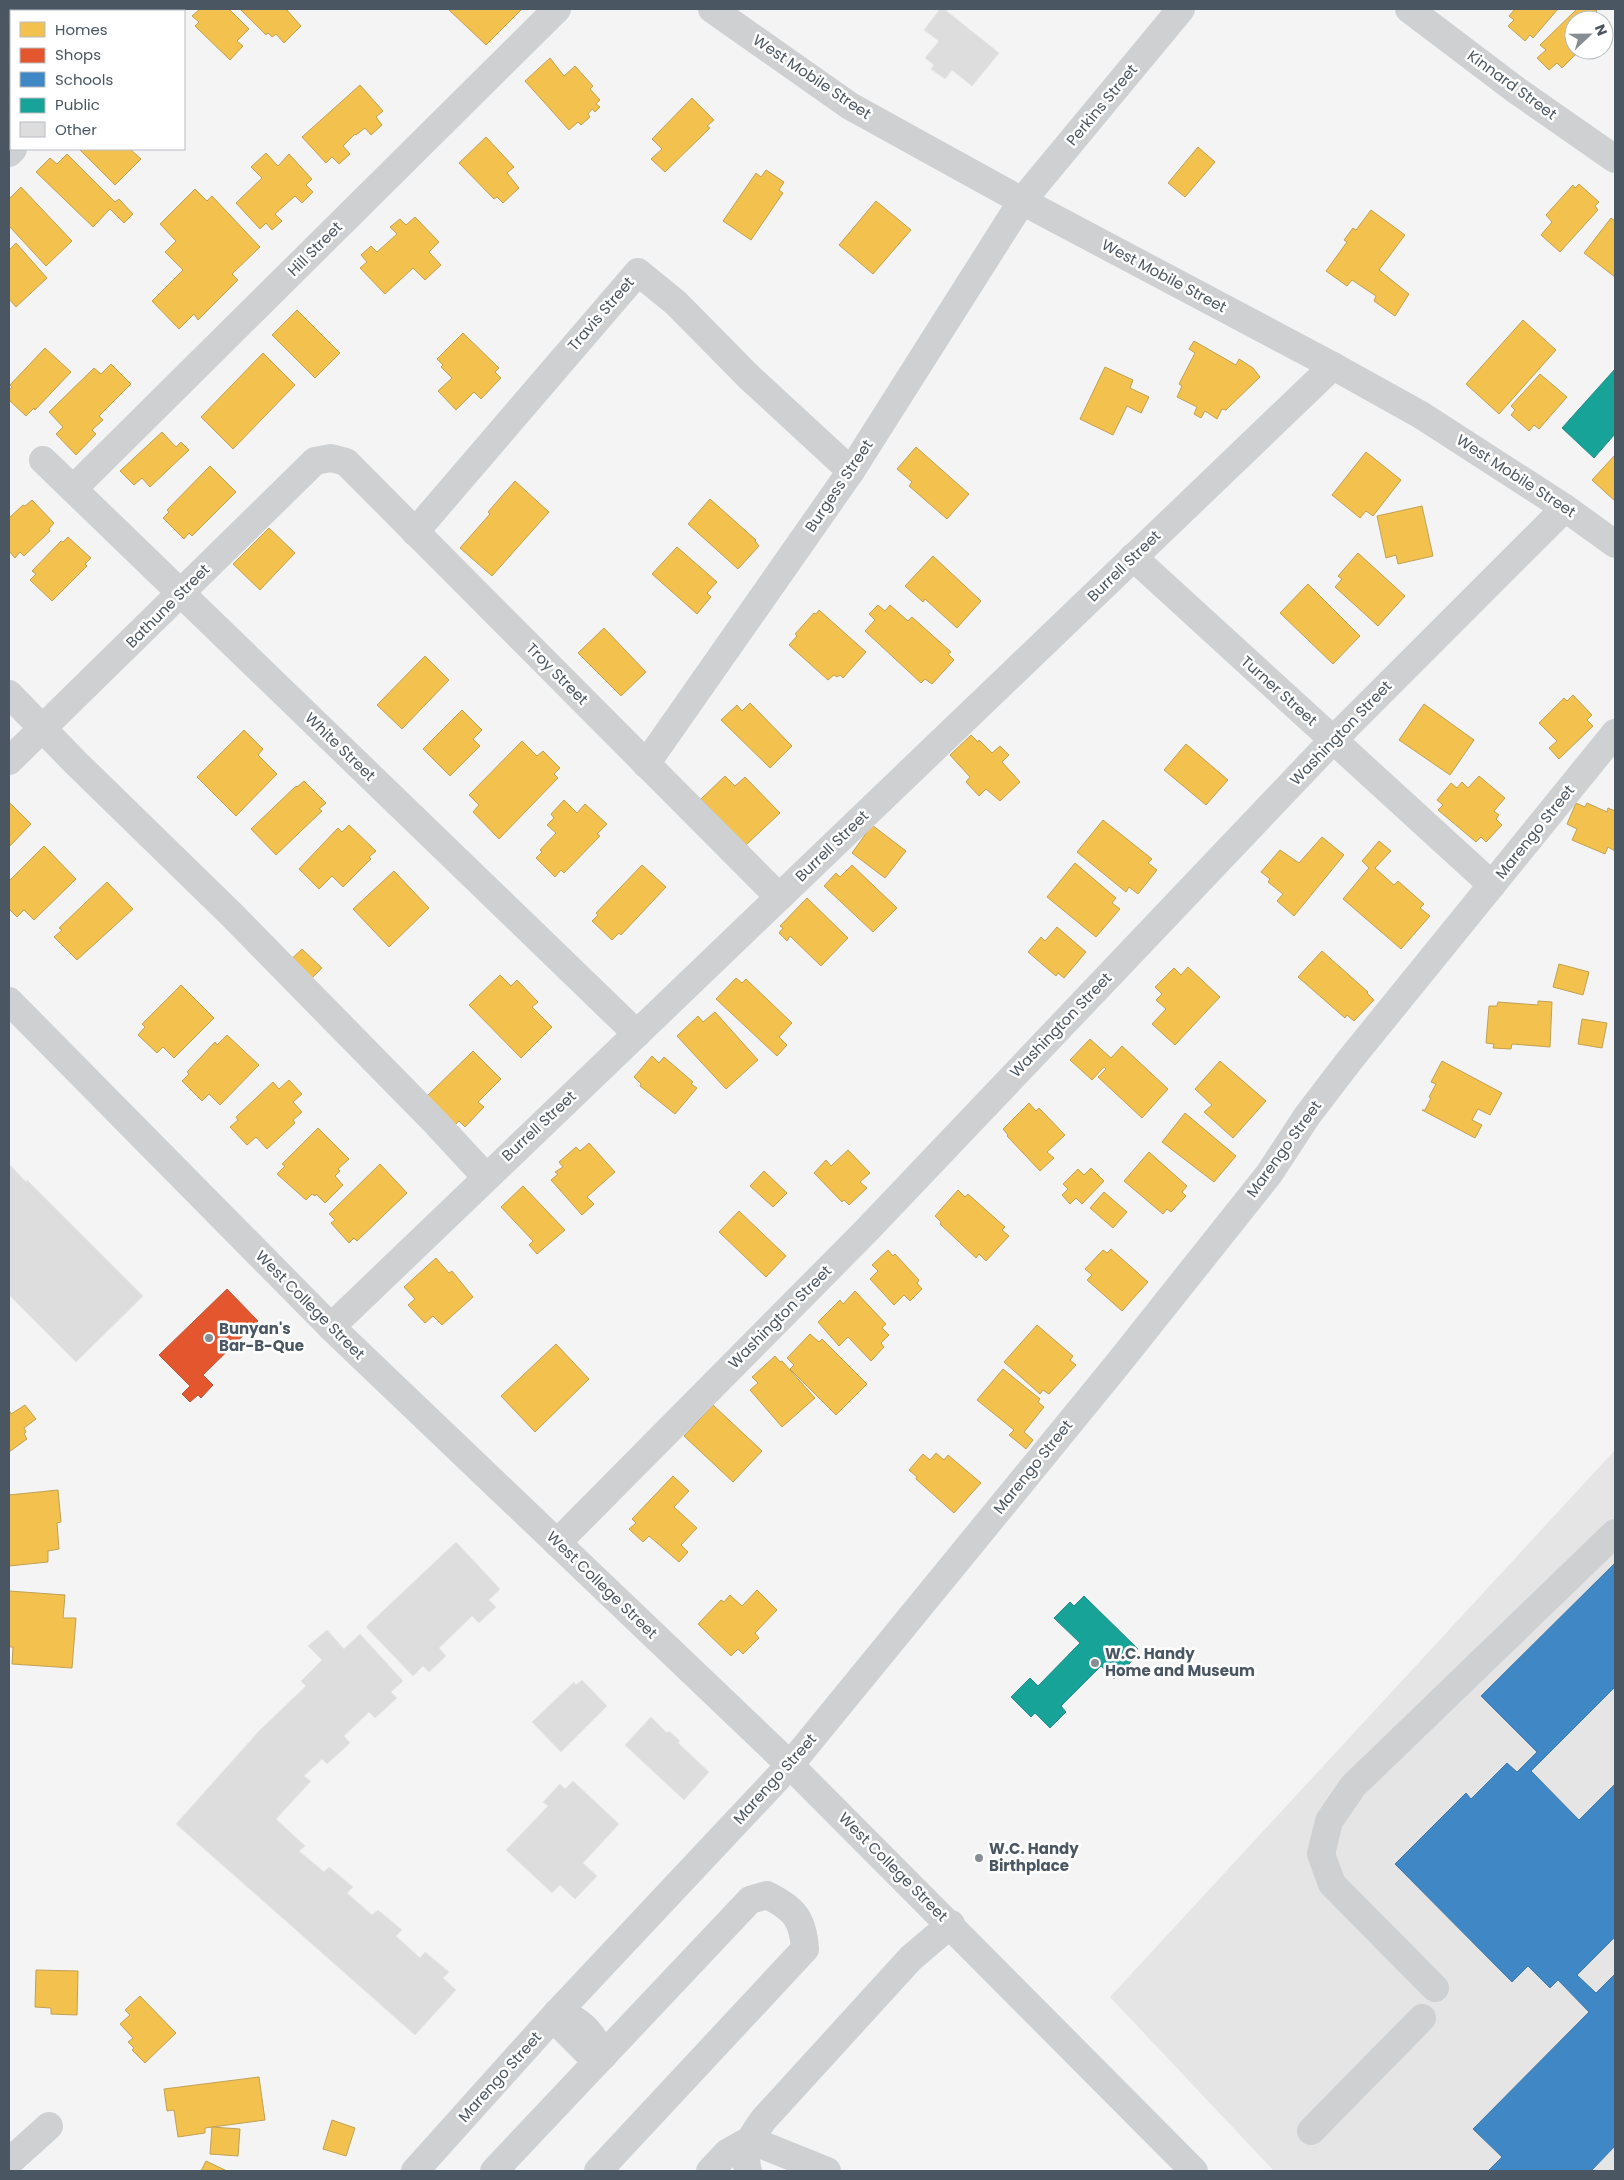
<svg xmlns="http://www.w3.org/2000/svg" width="1624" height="2180" viewBox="0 0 1624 2180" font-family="Poppins,sans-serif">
  <rect width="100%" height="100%" fill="#f4f4f4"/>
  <!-- education -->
  <polygon fill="#e6e5e6" points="1615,1450 1615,2171 1274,2171 1110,1997"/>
  <!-- homes -->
  <g fill="#f2c14e" stroke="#c0a154">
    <polygon points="16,9 68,9 71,11 19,11"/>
    <polygon points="200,9 229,9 249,29 237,41 243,46 230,60 195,26 199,22 192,16"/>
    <polygon points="240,9 286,9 301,26 284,43 276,34 272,37 268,33 266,35"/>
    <polygon points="448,9 522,9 486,45"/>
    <polygon points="1515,9 1558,9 1533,38 1530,35 1525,41 1508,26 1514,20 1509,16"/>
    <polygon points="1577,9 1594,9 1597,11 1590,20 1574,20 1574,50 1580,50 1562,68 1557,63 1549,70 1537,58 1546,50 1540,45"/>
    <polygon points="11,40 11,79 9,77 9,43"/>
    <polygon points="550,58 564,76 575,66 593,86 590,89 600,100 596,104 600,107 595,112 592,109 588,114 590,117 581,125 578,122 569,130 525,81"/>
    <polygon points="360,85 383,111 376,117 382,125 371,135 365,128 356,135 355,134 343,146 350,154 339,164 332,157 326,163 302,137"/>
    <polygon points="692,98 714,120 707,126 710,128 665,172 651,159 662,149 652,139"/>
    <polygon points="486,137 514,167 507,173 519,188 503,203 497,197 494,199 459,163"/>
    <polygon points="1198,147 1215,162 1185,197 1168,183"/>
    <polygon points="79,149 130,149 141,159 115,185"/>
    <polygon points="266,153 278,166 289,154 312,179 306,185 313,192 302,203 295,196 275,214 282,221 272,230 266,223 260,229 236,203 262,178 251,167"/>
    <polygon points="67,154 115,202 119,199 133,214 124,223 110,209 93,227 36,172 50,158 57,164"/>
    <polygon points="766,170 784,182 779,190 783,193 751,240 723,221 756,173 761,177"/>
    <polygon points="1579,184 1599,202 1595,206 1598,210 1560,252 1541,235 1552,222 1546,215 1573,185 1575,188"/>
    <polygon points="21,187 72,241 46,266 9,226 9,199"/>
    <polygon points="195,189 207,201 212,196 260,247 232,274 238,280 198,320 194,314 179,329 152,301 183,270 165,252 176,241 160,224"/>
    <polygon points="876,201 911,230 873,274 839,245"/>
    <polygon points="1371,210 1405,235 1379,270 1409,294 1395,316 1374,301 1376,296 1352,280 1347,286 1326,271 1347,242 1344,240 1353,228 1356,230"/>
    <polygon points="415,217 439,242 429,252 441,265 425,280 413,268 385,294 360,268 367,262 361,255 371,246 377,252 397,234 390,227 400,219 406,225"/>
    <polygon points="1611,218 1615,221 1615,277 1584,253"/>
    <polygon points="16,243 47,278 16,307 9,299 9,250"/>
    <polygon points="297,310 340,353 315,378 272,335"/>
    <polygon points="1523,320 1556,350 1499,414 1466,384"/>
    <polygon points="463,333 499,368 495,372 501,378 481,399 474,392 456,410 438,391 452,378 441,367 443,365 437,359"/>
    <polygon points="1194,341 1236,365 1239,359 1253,368 1260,377 1226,410 1222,409 1217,419 1205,411 1201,418 1194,414 1197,407 1177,397 1182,386 1179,384 1195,353 1189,349"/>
    <polygon points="45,348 71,372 35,410 34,408 26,416 9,400 9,390 12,387 10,385"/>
    <polygon points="263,353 295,385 233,449 201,417"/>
    <polygon points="111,364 131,384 99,416 103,420 92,430 96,434 76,455 56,434 63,427 49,412 94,368 101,374"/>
    <polygon points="1105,367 1133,380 1130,388 1149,397 1141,413 1127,406 1113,435 1080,419"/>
    <polygon points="1540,374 1567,397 1539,429 1534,425 1529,431 1511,415 1515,410 1511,406"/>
    <polygon points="162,432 176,447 181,442 189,450 150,487 142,478 134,485 120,471"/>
    <polygon points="916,447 969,494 947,519 909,486 912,482 897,469"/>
    <polygon points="1366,452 1401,480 1373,516 1366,511 1360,518 1332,495"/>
    <polygon points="1615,455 1615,501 1592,480"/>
    <polygon points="210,466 236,492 192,536 189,533 184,539 163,518 169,512 167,510"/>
    <polygon points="515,481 549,512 492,576 460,548 490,514 488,512"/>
    <polygon points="710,499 756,540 755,541 759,546 738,569 688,524"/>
    <polygon points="32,500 54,523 49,529 50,531 24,556 20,552 15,558 9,551 9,518 23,505 25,506"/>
    <polygon points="1422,506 1433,556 1398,564 1396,555 1386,558 1377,516"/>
    <polygon points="269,528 295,553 260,590 233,564"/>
    <polygon points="68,537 91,558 85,564 87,566 52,601 30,580 36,574 32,571 61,541 63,542"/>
    <polygon points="677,547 717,582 707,593 711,597 697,614 652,574"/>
    <polygon points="1358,553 1405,596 1378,626 1335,587 1342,579 1338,576"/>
    <polygon points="933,556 981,601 957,628 925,599 923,602 905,586"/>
    <polygon points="1308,584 1360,636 1333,664 1280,613"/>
    <polygon points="878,605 885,611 890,605 908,621 912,617 951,652 948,654 954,660 932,684 925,679 921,683 865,631 875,620 869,614"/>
    <polygon points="819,610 866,652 843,678 840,675 837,677 834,675 828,680 789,645 797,636 795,634 814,613 816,614"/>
    <polygon points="604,628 646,672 621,696 578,653"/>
    <polygon points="425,656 449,680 402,729 377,705"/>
    <polygon points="1573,695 1592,715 1587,720 1593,726 1559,759 1549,748 1557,741 1539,723 1564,698 1567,701"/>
    <polygon points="750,703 792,746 770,768 721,720 737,705 742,711"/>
    <polygon points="1424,704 1474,740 1450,775 1399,740"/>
    <polygon points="462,710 482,730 473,739 480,746 450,776 423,749"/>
    <polygon points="244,730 263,749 258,755 277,774 236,816 197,777"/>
    <polygon points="971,735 978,742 979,740 992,753 1000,746 1009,755 1002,762 1020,782 1000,801 986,789 979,796 966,782 970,777 950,755"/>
    <polygon points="522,741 537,756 543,751 560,768 554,774 558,778 499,839 473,812 479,805 469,795"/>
    <polygon points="1186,744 1228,780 1206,805 1164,770"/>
    <polygon points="725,776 735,786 745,777 780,813 746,845 701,799"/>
    <polygon points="1479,776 1505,798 1494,811 1499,815 1496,819 1502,825 1486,842 1481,837 1476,842 1438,810 1443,805 1437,800 1451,783 1457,788 1462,782 1468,788"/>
    <polygon points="304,781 326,803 319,809 322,811 276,855 251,829 296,786 297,787"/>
    <polygon points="564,800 577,813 585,804 607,824 597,834 600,836 564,873 561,870 555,877 536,858 542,852 540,850 556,833 547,825 554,818 551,814"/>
    <polygon points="9,802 31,824 9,847"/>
    <polygon points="1576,803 1585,807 1587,803 1607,812 1608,808 1615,811 1615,851 1608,847 1605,854 1572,840 1577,829 1567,824"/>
    <polygon points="1103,820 1152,859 1148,863 1157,870 1138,894 1129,887 1126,892 1077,852"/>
    <polygon points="349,825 376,851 369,857 371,859 343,887 332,876 319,889 299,869 338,828 342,832"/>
    <polygon points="872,825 906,851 885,878 852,853"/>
    <polygon points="1322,837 1344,855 1294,916 1277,901 1283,894 1268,882 1270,879 1261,872 1280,850 1299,863"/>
    <polygon points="1379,841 1391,851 1375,868 1394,885 1398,881 1424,904 1420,908 1430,916 1401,949 1343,899 1369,868 1362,861"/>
    <polygon points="44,846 76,879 34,920 24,910 17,917 9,909 9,881"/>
    <polygon points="1075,863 1116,898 1112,903 1120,909 1096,937 1047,897"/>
    <polygon points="642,865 666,887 621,935 619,933 612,940 592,921 598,915 596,913"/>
    <polygon points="852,865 897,908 873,932 824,886 836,873 840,877"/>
    <polygon points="394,871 429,908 389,947 353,909"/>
    <polygon points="107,882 133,909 77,960 54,937 62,930 59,928"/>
    <polygon points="807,898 848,938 821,966 790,936 787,941 779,933 783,928 780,926"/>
    <polygon points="1057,927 1086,952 1064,978 1058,973 1056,976 1028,952 1041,937 1045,941"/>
    <polygon points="302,949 322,968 304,986 284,966"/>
    <polygon points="1322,951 1368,992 1367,993 1374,1000 1354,1021 1347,1015 1345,1018 1298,977"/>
    <polygon points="1559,964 1589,972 1583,995 1553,987"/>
    <polygon points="1188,967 1220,997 1175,1045 1152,1024 1166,1009 1156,1000 1162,994 1155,987 1174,968 1181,975"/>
    <polygon points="500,975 511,986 517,980 538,1002 532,1007 552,1027 521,1058 469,1005"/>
    <polygon points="736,978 742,983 746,979 792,1023 779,1037 787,1045 777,1056 716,999"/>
    <polygon points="181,985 214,1018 174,1058 163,1047 157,1053 138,1035 145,1027 142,1024"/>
    <polygon points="1538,1001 1552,1002 1550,1047 1512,1044 1511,1049 1493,1048 1494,1044 1486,1043 1489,1006 1497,1006 1498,1002 1538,1005"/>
    <polygon points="715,1012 758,1060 726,1089 677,1036 698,1016 703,1022"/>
    <polygon points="1582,1019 1607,1023 1602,1048 1578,1044"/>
    <polygon points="227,1035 259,1065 220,1105 209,1094 202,1101 182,1081 189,1074 187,1072 215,1042 217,1045"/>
    <polygon points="1090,1039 1111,1058 1122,1046 1168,1089 1142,1118 1098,1077 1106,1069 1104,1067 1092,1080 1070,1060"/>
    <polygon points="473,1051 501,1079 478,1102 484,1107 465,1127 459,1121 455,1125 426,1097"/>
    <polygon points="652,1056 659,1063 664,1057 693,1082 691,1084 697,1088 675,1114 640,1086 641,1084 634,1077"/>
    <polygon points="1220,1061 1266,1101 1233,1138 1204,1112 1212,1105 1195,1089"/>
    <polygon points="1442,1061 1502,1093 1490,1115 1478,1109 1472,1120 1482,1125 1475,1138 1422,1110 1425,1110 1431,1098 1429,1097 1436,1084 1431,1082"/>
    <polygon points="289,1080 302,1094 293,1102 302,1112 293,1120 295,1123 267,1149 256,1137 247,1145 230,1127 238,1120 236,1117 273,1082 279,1089"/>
    <polygon points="1029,1103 1036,1111 1039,1108 1065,1135 1047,1152 1054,1158 1040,1171 1007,1136 1008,1135 1003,1129"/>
    <polygon points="1185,1113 1236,1156 1214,1182 1162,1142"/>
    <polygon points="318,1128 349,1159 338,1169 340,1171 335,1176 343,1185 325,1203 316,1194 315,1196 312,1194 306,1200 277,1174 285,1166 282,1164"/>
    <polygon points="589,1143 615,1172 587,1197 594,1204 582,1215 551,1180 558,1174 555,1172 563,1167 559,1162 576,1147 580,1151"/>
    <polygon points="848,1150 870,1173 860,1182 867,1188 849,1205 844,1200 842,1202 814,1173 826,1160 831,1166"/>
    <polygon points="1149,1152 1187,1186 1182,1192 1186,1196 1171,1212 1167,1209 1163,1214 1124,1181"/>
    <polygon points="380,1164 407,1193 357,1241 354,1238 349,1243 331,1223 335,1220 329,1214"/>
    <polygon points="1091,1168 1104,1181 1082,1204 1076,1198 1070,1204 1062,1195 1068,1189 1063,1184 1078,1169 1084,1175"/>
    <polygon points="764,1171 787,1193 773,1207 750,1186"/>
    <polygon points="523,1186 565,1230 537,1254 529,1245 533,1241 501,1207"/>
    <polygon points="958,1190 965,1197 968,1194 1005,1227 1002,1230 1009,1236 986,1261 979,1254 976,1258 940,1224 941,1222 935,1216"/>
    <polygon points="1104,1192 1127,1212 1113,1228 1090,1208"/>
    <polygon points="739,1211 786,1256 766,1277 719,1232"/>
    <polygon points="1111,1249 1148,1282 1122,1311 1087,1280 1092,1275 1085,1269 1103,1250 1107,1253"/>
    <polygon points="888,1250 893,1256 895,1254 919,1280 917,1283 922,1289 910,1301 904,1295 894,1305 870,1279 878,1271 872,1265"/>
    <polygon points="436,1258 449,1273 452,1271 473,1297 442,1325 433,1316 425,1323 408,1305 415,1299 404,1287"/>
    <polygon points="855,1291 886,1324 882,1328 889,1335 881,1343 884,1347 871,1361 848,1337 839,1346 818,1322 840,1300 843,1304"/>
    <polygon points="1037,1325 1073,1356 1070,1360 1076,1365 1049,1394 1043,1390 1040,1394 1004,1362"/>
    <polygon points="810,1334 819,1342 822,1339 867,1384 836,1415 790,1369 794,1365 787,1358"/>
    <polygon points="556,1344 589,1379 535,1432 501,1396"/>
    <polygon points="775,1356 780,1362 782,1361 815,1398 782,1427 750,1390 758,1383 752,1377"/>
    <polygon points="1003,1369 1040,1399 1038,1402 1044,1407 1024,1432 1033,1440 1026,1449 1009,1435 1014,1430 977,1400"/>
    <polygon points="25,1405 36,1419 24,1428 26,1432 24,1434 27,1439 9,1452 9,1410 11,1414"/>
    <polygon points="713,1405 762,1451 733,1482 684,1436"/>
    <polygon points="936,1453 944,1460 948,1455 981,1483 954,1513 916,1479 917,1477 909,1470 923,1454 930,1460"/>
    <polygon points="673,1476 689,1491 674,1507 697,1528 681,1545 688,1552 679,1562 649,1536 643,1542 629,1529 636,1523 632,1519"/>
    <polygon points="58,1490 61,1522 57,1523 59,1549 48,1551 48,1562 9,1566 9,1495"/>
    <polygon points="757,1590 777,1610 755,1633 759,1638 743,1654 738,1649 731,1656 698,1624 721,1600 724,1602 730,1595 742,1606"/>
    <polygon points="9,1591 65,1595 63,1618 76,1618 72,1668 12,1664 13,1647 9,1647"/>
    <polygon points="36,1970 78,1971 77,2015 51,2014 51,2008 35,2007"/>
    <polygon points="140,1996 176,2033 145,2063 132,2050 134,2048 128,2042 133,2038 120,2024 130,2015 125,2010"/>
    <polygon points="259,2077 265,2120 205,2128 205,2133 178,2137 174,2110 167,2111 164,2089"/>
    <polygon points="332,2120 355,2128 346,2156 323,2149"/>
    <polygon points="212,2127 240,2129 238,2156 210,2154"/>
    <polygon points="206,2161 227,2171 201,2171"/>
  </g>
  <!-- shops -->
  <polygon fill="#e4572e" stroke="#b6573d" points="227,1289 258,1321 203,1375 213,1385 201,1398 198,1395 190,1402 182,1394 190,1386 159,1355"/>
  <!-- schools -->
  <polygon fill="#3f88c5" stroke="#4279a7" points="1615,1563 1615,1687 1531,1771 1579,1820 1615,1784 1615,1937 1577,1975 1596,1993 1615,1974 1615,2146 1591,2171 1488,2171 1502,2157 1473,2129 1589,2012 1558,1980 1550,1988 1528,1966 1512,1982 1395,1864 1466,1793 1471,1799 1507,1763 1517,1772 1537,1752 1481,1696"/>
  <!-- public -->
  <g fill="#17a398" stroke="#268c88">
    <polygon points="1615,369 1615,434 1594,458 1562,428"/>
    <polygon points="1084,1596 1138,1649 1129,1658 1132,1661 1114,1679 1101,1666 1061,1706 1066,1712 1050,1728 1035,1713 1031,1717 1011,1697 1030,1678 1038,1686 1080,1643 1054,1618 1070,1602 1074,1606"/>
  </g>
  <!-- building -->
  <g fill="#ddddde" stroke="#e5e6e7">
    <polygon points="940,9 944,9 999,53 972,86 952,70 945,79 931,69 934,65 925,58 939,41 924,30"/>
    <polygon points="9,1164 26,1182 27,1180 143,1296 76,1362 9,1295"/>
    <polygon points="456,1542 500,1589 489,1600 496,1607 479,1623 472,1616 439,1648 446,1656 429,1672 423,1666 413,1676 366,1627"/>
    <polygon points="327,1630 344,1649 360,1634 403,1681 391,1692 397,1698 375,1718 369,1712 344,1736 350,1743 327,1764 322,1759 304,1776 311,1781 276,1819 305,1846 299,1851 324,1872 329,1867 353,1887 347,1893 372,1915 378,1910 402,1930 396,1936 420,1958 425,1952 449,1972 443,1978 456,1990 415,2035 176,1824 259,1731 306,1686 301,1681 322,1660 308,1646"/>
    <polygon points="582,1680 607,1706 561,1752 532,1722 574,1682 576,1685"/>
    <polygon points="651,1717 667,1733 669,1731 680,1741 678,1743 709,1772 684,1800 625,1745"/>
    <polygon points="573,1781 619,1824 583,1863 597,1876 575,1899 560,1885 552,1893 506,1850 548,1806 543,1802 560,1784 565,1789"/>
  </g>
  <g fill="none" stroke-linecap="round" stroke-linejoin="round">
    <!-- minor -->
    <g stroke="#ced0d2" stroke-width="28">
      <polyline points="712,9 850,106 1022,201 1333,366 1421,415 1565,508 1615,544"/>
      <polyline points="1409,9 1516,90 1615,159"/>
      <polyline points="151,11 154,9"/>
      <polyline points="9,153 13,149"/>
      <polyline points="43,460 637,1034"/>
      <polyline points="73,489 557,9"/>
      <polyline points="415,532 638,272 676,303 749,377 851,471"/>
      <polyline points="1133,557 1492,885"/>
      <polyline points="9,694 75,762 232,915 436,1123 486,1177"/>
      <polyline points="9,761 315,461 331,458 346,462 779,897"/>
      <polyline points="646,764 851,471 1022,201 1181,9"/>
      <polyline points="9,1001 331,1327 790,1765 1194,2171"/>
      <polyline points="331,1327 1333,366"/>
      <polyline points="557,1543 866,1231 1333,740 1565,508"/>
      <polyline points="1435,1988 1332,1884 1321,1854 1329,1821 1353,1786 1615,1533"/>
      <path d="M557 2013C580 2018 594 2035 603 2056L586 2051 561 2026Z"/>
      <polyline points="1311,2131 1422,2018"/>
      <polyline points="750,2140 827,2171"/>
      <polyline points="9,2162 49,2126"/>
      <polyline points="415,2171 557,2013 790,1765 1117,1365 1269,1174 1307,1116 1349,1061 1615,733"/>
      <path d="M494 2171 750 1900 767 1895C794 1908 803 1919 805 1949L598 2171"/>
      <polyline points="710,2171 727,2153 750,2140"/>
      <path d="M748 2171C742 2149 751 2137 764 2119L911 1958 951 1924"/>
    </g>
  </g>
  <!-- markers -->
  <g fill="#868d94" stroke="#fff" stroke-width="2">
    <circle cx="209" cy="1338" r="5"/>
    <circle cx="1095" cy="1663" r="5"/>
    <circle cx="979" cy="1858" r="5"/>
  </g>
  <g text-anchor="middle" stroke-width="5" stroke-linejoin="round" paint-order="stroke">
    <!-- street labels -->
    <g font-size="15" fill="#4a5661" stroke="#fff">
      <text transform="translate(812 77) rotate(34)" y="5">West Mobile Street</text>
      <text transform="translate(1512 85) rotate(36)" y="5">Kinnard Street</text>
      <text transform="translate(1102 105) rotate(-50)" y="5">Perkins Street</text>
      <text transform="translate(315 249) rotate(-45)" y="5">Hill Street</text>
      <text transform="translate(1164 276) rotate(28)" y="5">West Mobile Street</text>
      <text transform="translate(601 314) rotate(-49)" y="5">Travis Street</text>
      <text transform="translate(1516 476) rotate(33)" y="5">West Mobile Street</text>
      <text transform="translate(839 486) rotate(-56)" y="5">Burgess Street</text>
      <text transform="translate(1124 566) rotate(-44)" y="5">Burrell Street</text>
      <text transform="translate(168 606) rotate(-45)" y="5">Bathune Street</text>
      <text transform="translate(557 674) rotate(45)" y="5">Troy Street</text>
      <text transform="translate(1279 691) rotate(42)" y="5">Turner Street</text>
      <text transform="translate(1341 733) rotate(-46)" y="5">Washington Street</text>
      <text transform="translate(340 747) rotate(44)" y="5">White Street</text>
      <text transform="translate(1535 832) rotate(-51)" y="5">Marengo Street</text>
      <text transform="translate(832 846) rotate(-44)" y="5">Burrell Street</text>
      <text transform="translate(1061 1025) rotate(-46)" y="5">Washington Street</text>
      <text transform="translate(539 1126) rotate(-43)" y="5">Burrell Street</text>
      <text transform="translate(1284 1149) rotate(-54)" y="5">Marengo Street</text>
      <text transform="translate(310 1305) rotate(45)" y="5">West College Street</text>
      <text transform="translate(780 1317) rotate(-45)" y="5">Washington Street</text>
      <text transform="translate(1033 1467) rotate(-51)" y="5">Marengo Street</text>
      <text transform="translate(602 1585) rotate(44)" y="5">West College Street</text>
      <text transform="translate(775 1779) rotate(-48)" y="5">Marengo Street</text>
      <text transform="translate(893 1867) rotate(45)" y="5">West College Street</text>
      <text transform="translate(500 2077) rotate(-48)" y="5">Marengo Street</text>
    </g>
    <!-- poi labels -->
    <g font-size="15" font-weight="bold" fill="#4a5661" stroke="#fff" text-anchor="start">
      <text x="219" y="1334">Bunyan's<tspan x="219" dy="17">Bar-B-Que</tspan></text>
      <text x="1105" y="1659">W.C. Handy<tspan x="1105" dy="17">Home and Museum</tspan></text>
      <text x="989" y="1854">W.C. Handy<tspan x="989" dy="17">Birthplace</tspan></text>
    </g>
  </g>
  <!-- border -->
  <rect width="1624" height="2180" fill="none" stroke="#4a5661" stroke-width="20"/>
  <!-- legend -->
  <rect x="10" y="10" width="175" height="140" fill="#ffffff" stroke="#b7bbc0"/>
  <rect x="20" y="22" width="25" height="15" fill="#f2c14e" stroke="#b7bbc0"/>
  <text x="55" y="35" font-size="15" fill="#4a5661">Homes</text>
  <rect x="20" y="48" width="25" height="15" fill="#e4572e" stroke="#b7bbc0"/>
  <text x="55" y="60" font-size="15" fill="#4a5661">Shops</text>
  <rect x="20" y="72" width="25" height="15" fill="#3f88c5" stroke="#b7bbc0"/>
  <text x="55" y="85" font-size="15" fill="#4a5661">Schools</text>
  <rect x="20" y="98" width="25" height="15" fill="#17a398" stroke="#b7bbc0"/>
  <text x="55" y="110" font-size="15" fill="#4a5661">Public</text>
  <rect x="20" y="122" width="25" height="15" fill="#ddddde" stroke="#b7bbc0"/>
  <text x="55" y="135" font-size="15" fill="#4a5661">Other</text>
  <!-- north arrow -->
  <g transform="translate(1589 35) rotate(68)"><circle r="24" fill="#ffffff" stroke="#b7bbc0"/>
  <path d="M0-4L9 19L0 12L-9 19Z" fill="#868d94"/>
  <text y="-8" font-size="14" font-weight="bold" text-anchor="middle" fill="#4a5661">N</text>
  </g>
</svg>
